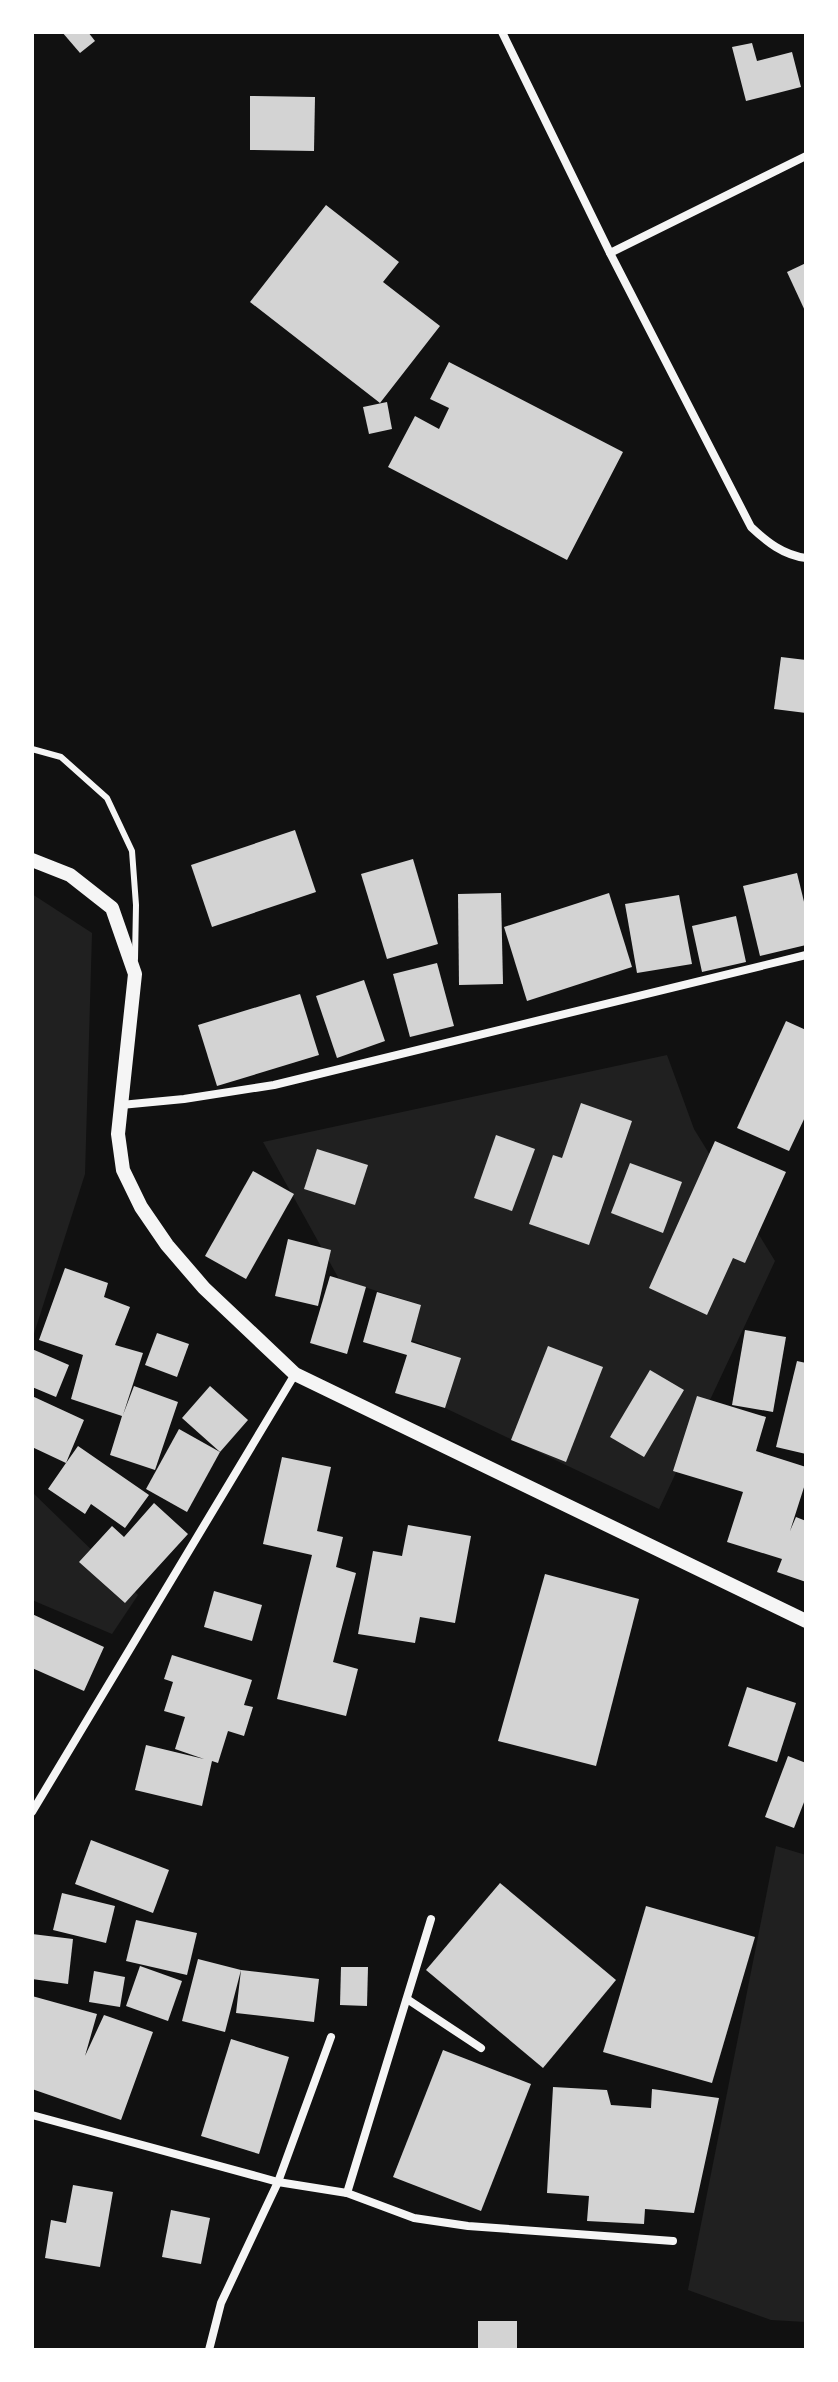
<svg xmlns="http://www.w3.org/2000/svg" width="838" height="2382" viewBox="0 0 838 2382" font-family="'Source Sans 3',sans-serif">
  <rect width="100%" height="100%" fill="#111"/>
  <!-- green -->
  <g fill="#202020">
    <polygon points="32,894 92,933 85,1174 32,1340"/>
    <polygon points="667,1055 694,1129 775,1261 659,1509 445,1408 460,1358 411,1340 421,1305 339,1279 263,1142"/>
    <polygon points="32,1492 138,1595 112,1634 32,1600"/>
    <polygon points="776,1846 806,1855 806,2322 771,2320 688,2290"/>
  </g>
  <!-- building -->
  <g fill="#d3d3d3">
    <polygon points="62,32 88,32 95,41 80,53"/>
    <polygon points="752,43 757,61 792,52 801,87 746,101 732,47"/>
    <polygon points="250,96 315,97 314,151 250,150"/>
    <polygon points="326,205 399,262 383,282 440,326 380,403 250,302"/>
    <polygon points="806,263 806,313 787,272"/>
    <polygon points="449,362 623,452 567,560 388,467 415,416 439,429 449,408 430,399"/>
    <polygon points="387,402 392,429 369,434 363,407"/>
    <polygon points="781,657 806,660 806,713 774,709"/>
    <polygon points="295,830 316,892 212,927 191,865"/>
    <polygon points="413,859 438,944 387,959 361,874"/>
    <polygon points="797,873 806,910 806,945 760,956 743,886"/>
    <polygon points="501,893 503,984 459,985 458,894"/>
    <polygon points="609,893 632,967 527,1001 504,927"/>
    <polygon points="679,895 692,964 637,973 625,904"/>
    <polygon points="736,916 746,962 702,972 692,926"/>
    <polygon points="437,963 454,1026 410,1037 393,974"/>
    <polygon points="364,980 385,1041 337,1058 316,996"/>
    <polygon points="300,994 319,1055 217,1086 198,1025"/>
    <polygon points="786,1021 806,1030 806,1115 789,1151 737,1128"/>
    <polygon points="581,1103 632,1121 589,1245 529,1224 553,1155 562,1158"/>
    <polygon points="496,1135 535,1149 512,1211 474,1198"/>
    <polygon points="715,1141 786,1172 745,1263 733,1258 707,1315 649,1288"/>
    <polygon points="317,1149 368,1165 355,1205 304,1189"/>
    <polygon points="630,1163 682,1182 663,1233 611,1213"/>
    <polygon points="253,1171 294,1194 246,1279 205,1256"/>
    <polygon points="288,1239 331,1250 318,1306 275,1296"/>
    <polygon points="65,1268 108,1283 104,1297 130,1307 115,1345 143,1353 123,1415 134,1386 178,1402 155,1470 110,1455 122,1416 71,1399 83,1355 39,1340"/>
    <polygon points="330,1276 366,1287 347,1354 310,1343"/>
    <polygon points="377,1292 421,1305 411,1342 461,1358 445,1408 395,1393 407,1355 363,1342"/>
    <polygon points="745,1330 786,1337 773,1412 732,1405"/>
    <polygon points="157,1333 189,1344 177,1377 145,1365"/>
    <polygon points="548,1346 603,1367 566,1462 511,1440"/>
    <polygon points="32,1349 69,1365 56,1397 32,1387"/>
    <polygon points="797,1361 806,1363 806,1454 776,1447"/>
    <polygon points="650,1370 684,1390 644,1457 610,1437"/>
    <polygon points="210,1386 248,1420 220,1452 182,1418"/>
    <polygon points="32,1396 84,1420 66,1463 78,1446 149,1495 125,1528 91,1504 85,1514 48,1489 66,1463 32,1447"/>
    <polygon points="697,1396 766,1417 756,1451 806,1467 806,1481 790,1531 796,1517 806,1521 806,1582 777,1572 782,1559 727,1542 743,1492 673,1471"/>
    <polygon points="179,1429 220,1452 187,1512 146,1489"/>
    <polygon points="282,1457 331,1467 317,1531 343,1537 336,1567 356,1573 333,1662 358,1669 346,1716 277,1699 312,1555 263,1544"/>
    <polygon points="154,1503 188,1534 125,1603 79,1562 112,1526 124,1537"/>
    <polygon points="408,1525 471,1536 455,1623 420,1617 415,1643 358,1634 373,1551 402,1556"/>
    <polygon points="545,1574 639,1599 596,1766 498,1741"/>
    <polygon points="214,1591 262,1605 252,1641 204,1627"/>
    <polygon points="32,1614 104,1647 84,1691 32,1668"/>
    <polygon points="172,1655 252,1680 244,1705 253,1707 244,1736 228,1731 218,1763 212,1761 202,1806 135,1790 146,1745 204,1759 175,1749 185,1717 164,1711 173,1682 164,1679"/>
    <polygon points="747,1687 796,1703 777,1762 728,1746"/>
    <polygon points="788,1756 806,1763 806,1797 794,1828 765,1817"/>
    <polygon points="91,1840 169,1870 153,1913 75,1884"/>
    <polygon points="500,1883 616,1980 543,2068 426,1970"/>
    <polygon points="62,1893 115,1906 106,1943 53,1930"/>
    <polygon points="646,1906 755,1937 712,2083 603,2052"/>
    <polygon points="136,1920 197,1933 187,1975 126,1961"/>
    <polygon points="32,1934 73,1939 68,1984 32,1979"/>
    <polygon points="198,1959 241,1970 319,1979 314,2022 236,2013 241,1970 225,2032 182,2021"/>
    <polygon points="140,1966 182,1981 168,2021 126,2006"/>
    <polygon points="341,1967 368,1967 367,2006 340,2005"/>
    <polygon points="94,1971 125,1977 120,2007 89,2002"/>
    <polygon points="32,1996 97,2014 85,2056 104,2015 153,2032 121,2120 32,2089"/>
    <polygon points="231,2039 289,2057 259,2154 201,2136"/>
    <polygon points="443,2050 531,2084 481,2211 393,2177"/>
    <polygon points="553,2087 607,2090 611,2105 651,2108 652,2089 719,2098 694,2213 645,2209 644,2224 587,2221 589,2196 547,2193"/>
    <polygon points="73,2185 113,2192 100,2267 45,2258 51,2220 66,2223"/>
    <polygon points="171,2210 210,2218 201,2264 162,2257"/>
    <rect x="478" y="2321" width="39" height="29"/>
  </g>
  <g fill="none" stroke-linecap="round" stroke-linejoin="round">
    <!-- service -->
    <polyline stroke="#f5f5f5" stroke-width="6" points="32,749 61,757 107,798 132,851 136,905 135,959"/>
    <!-- minor -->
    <g stroke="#f5f5f5" stroke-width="8">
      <path d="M502 32 610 253 751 527C767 542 783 555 806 558"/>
      <polyline points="610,253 806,156"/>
      <polyline points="121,1105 184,1099 274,1085 806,955"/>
      <polyline points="32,1812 295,1374"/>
      <polyline points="407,1999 481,2048"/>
      <polyline points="32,2115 278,2182 347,2193 414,2218 468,2226 673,2241"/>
      <polyline points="347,2193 431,1919"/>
      <polyline points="209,2350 221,2303 278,2182 331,2037"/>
    </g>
    <!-- tertiary -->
    <polyline stroke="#f5f5f5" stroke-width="14" points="32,860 70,875 112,908 135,974 118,1134 123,1170 141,1207 167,1245 204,1288 295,1374 806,1621"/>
  </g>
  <!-- border -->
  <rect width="838" height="2382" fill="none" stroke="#ffffff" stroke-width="68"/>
</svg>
